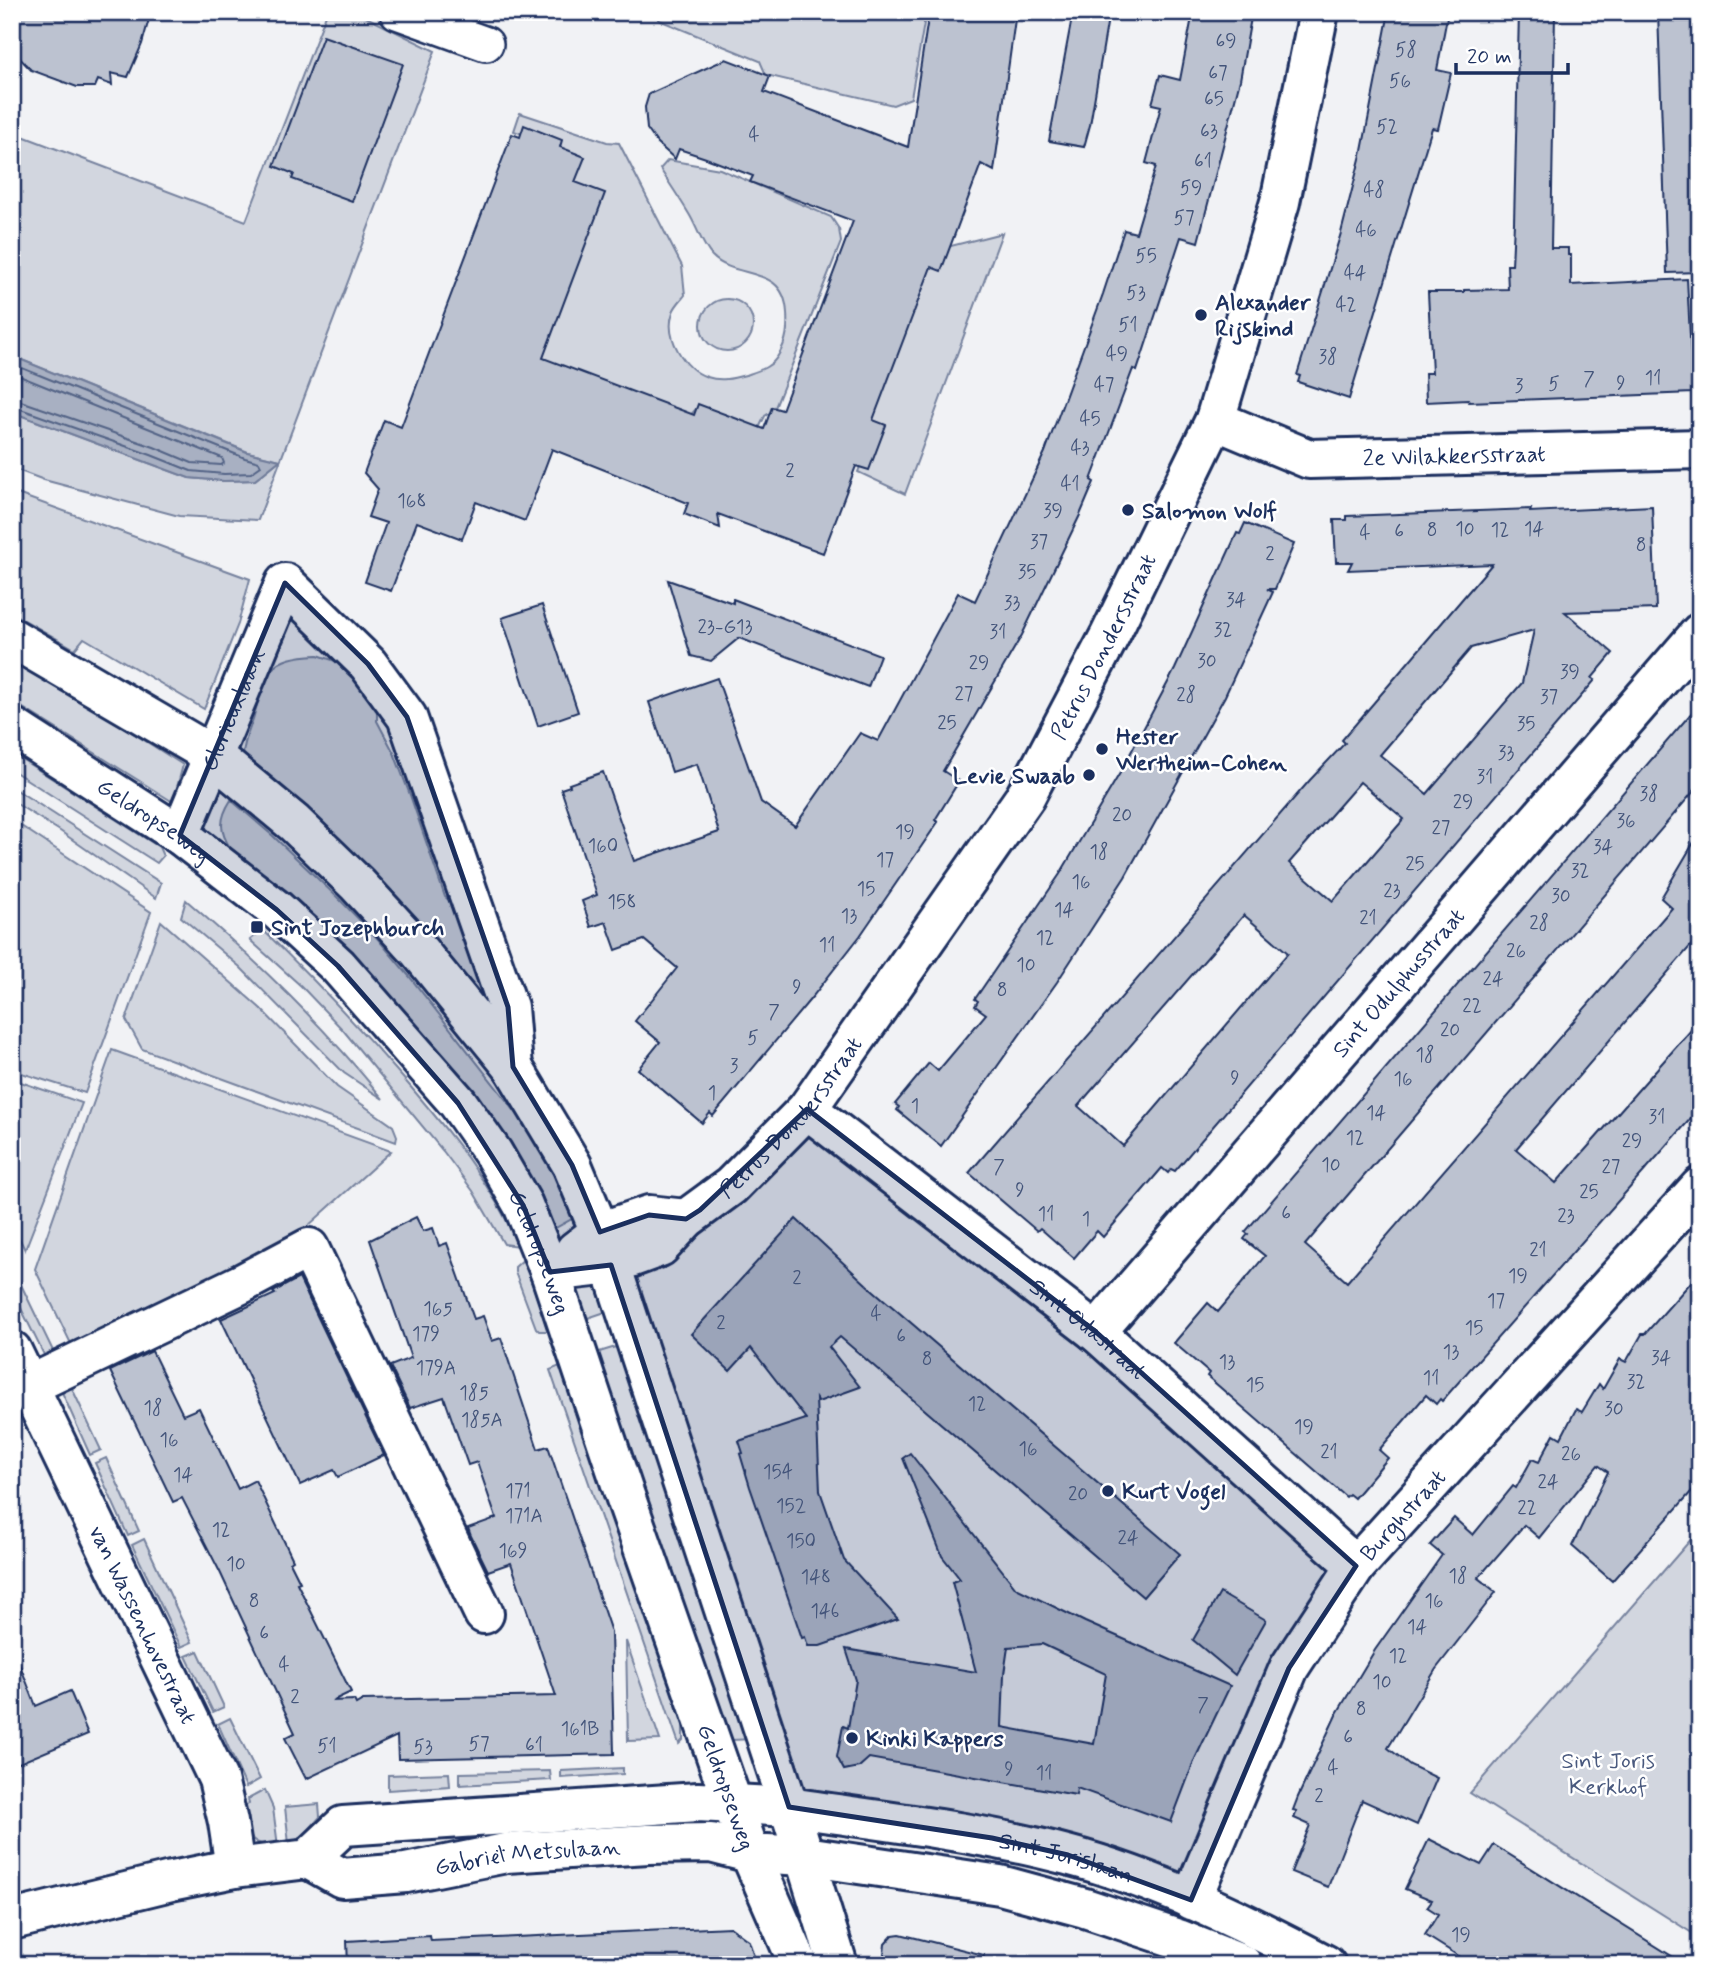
<svg xmlns="http://www.w3.org/2000/svg" width="1712" height="1977" viewBox="0 0 1712 1977" font-family="Mynerve,sans-serif">
  <rect width="100%" height="100%" fill="#f1f2f5"/>
  <filter id="ink" filterUnits="userSpaceOnUse"><feTurbulence type="fractalNoise" baseFrequency=".0143" numOctaves="2"/><feDisplacementMap in="SourceGraphic" scale="14" xChannelSelector="R" yChannelSelector="G"/><feConvolveMatrix kernelMatrix="1 2 1 2 8 2 1 2 1" color-interpolation-filters="sRGB"/></filter>
  <g filter="url(#ink)">
    <!-- green -->
    <g fill="#d2d6df" stroke="#76829e" stroke-width="2">
      <polygon points="327,12 356,12 435,51 258,520 179,516 44,480 12,468 12,412 189,478 224,481 255,480 280,460 248,452 12,356 12,132 246,221"/>
      <polygon points="658,12 926,12 911,98 893,105 766,75 760,61 659,20"/>
      <path d="M520 113 607 142 619 143 682 266 685 295C681 300 675 306 673 312 664 337 684 369 707 377 722 382 734 378 749 374 761 370 773 366 779 354 787 340 788 329 787 313 784 263 736 281 712 256 702 245 697 227 689 214 680 199 670 184 660 169L668 160 720 169 831 217 839 229 841 242 774 410 765 416 757 432 696 409 686 420 535 359 569 187 580 155 514 131Z"/>
      <polygon points="1002,233 905,494 858,472 874,428 862,419 931,251"/>
      <circle cx="727" cy="325" r="26"/>
      <polygon points="12,492 250,579 238,624 204,709 84,638 75,649 12,613"/>
      <path d="M318 655 347 665 377 700V721L394 753 410 795 445 897 462 911 489 1002H484C413 910 334 829 243 756 243 744 249 730 253 719 266 673 266 657 318 655Z"/>
      <polygon points="12,662 100,712 183,765 173,802 12,701"/>
      <polygon points="12,753 159,847 163,856 157,863 12,770"/>
      <polygon points="12,787 161,883 156,898 60,831 12,801"/>
      <path d="M231 800 273 836 339 899 378 939 409 976 536 1138 577 1216 552 1230 303 910 231 849C219 831 219 819 231 800Z"/>
      <polygon points="12,820 151,912 85,1093 12,1070"/>
      <path d="M186 900C259 963 322 1024 383 1099L344 1073 240 967 181 917Z"/>
      <polygon points="161,921 260,1008 337,1087 393,1126 397,1136 396,1142 142,1049 126,1020"/>
      <path d="M263 930C312 977 358 1026 403 1078 448 1130 491 1183 519 1246L504 1244 473 1191 443 1151 343 1030 301 986 250 940Z"/>
      <polygon points="112,1050 391,1151 287,1245 73,1348 35,1269"/>
      <polygon points="12,1079 82,1103 25,1250 12,1223"/>
      <polygon points="524,1259 548,1331 539,1331 536,1328 515,1272 515,1267"/>
      <polygon points="12,1266 54,1353 45,1357 12,1290"/>
      <polygon points="601,1279 611,1310 582,1320 576,1291 579,1288"/>
      <polygon points="622,1345 753,1739 732,1740 682,1616 593,1354"/>
      <polygon points="560,1366 683,1723 683,1740 679,1744 550,1370"/>
      <polygon points="71,1386 101,1450 90,1455 61,1390"/>
      <polygon points="106,1458 139,1531 128,1536 95,1463"/>
      <polygon points="1700,1529 1700,1938 1470,1793"/>
      <polygon points="144,1539 192,1642 181,1647 132,1545"/>
      <polygon points="626,1641 660,1740 628,1741"/>
      <polygon points="198,1651 224,1707 213,1712 186,1656"/>
      <polygon points="230,1718 260,1779 246,1787 218,1724"/>
      <polygon points="623,1768 623,1774 561,1778 561,1771"/>
      <polygon points="550,1771 551,1780 460,1785 460,1773"/>
      <polygon points="449,1773 450,1786 388,1790 388,1775"/>
      <path d="M265 1790 273 1808 278 1846C248 1847 247 1833 239 1808L249 1804 248 1799Z"/>
      <polygon points="319,1804 320,1817 304,1835 289,1844 285,1807"/>
    </g>
    <!-- water -->
    <polygon fill="#a8b0c2" stroke="#707c9a" stroke-width="2" points="12,356 247,452 280,460 255,480 224,481 189,478 12,412"/>
    <g fill="none" stroke-linecap="round" stroke-linejoin="round">
      <!-- shore -->
      <g stroke="#536386" stroke-width="2">
        <polyline points="12,364 245,458 259,462 261,466 251,473 224,474 191,471 151,455 12,406"/>
        <polyline points="12,373 222,458 224,463 221,465 192,463 154,447 12,398"/>
      </g>
    </g>
    <!-- building -->
    <g fill="#bcc2d0" stroke="#1b2f5e" stroke-width="2" fill-rule="evenodd">
      <polygon points="12,12 151,12 142,44 128,77 111,73 112,85 98,80 95,87 77,87 31,70 12,50"/>
      <polygon points="929,12 1016,12 994,171 981,164 941,271 931,267 873,420 886,425 869,470 856,466 823,553 718,514 720,528 684,514 688,503 552,449 525,521 476,502 462,539 417,522 391,591 365,582 386,523 368,517 378,489 364,473 384,420 401,427 512,134 520,137 524,125 562,140 560,147 585,157 575,182 605,193 543,358 694,415 698,404 764,429 772,407 782,410 853,221 750,182 753,176 706,158 679,149 675,159 657,143 647,129 645,107 649,94 726,59 770,76 764,92 908,147"/>
      <polygon points="1073,12 1109,12 1090,125 1084,147 1049,141"/>
      <polygon points="1193,12 1252,12 1240,80 1198,242 1181,237 1137,371 1133,369 1091,480 1094,482 1080,515 1022,635 943,771 959,781 935,820 938,822 860,936 813,996 713,1116 710,1113 702,1123 638,1069 660,1042 635,1021 677,968 644,940 616,950 606,922 591,927 582,901 597,895 561,789 570,786 569,784 603,772 634,861 719,832 697,764 672,772 649,702 717,678 761,802 795,826 860,733 878,741 958,593 975,601 1045,452 1103,294 1124,230 1136,233 1156,166 1146,163 1161,106 1152,104 1160,75 1180,80"/>
      <polygon points="1389,12 1448,12 1437,70 1451,73 1438,129 1432,128 1349,399 1298,382 1300,376 1297,375 1341,233 1362,151"/>
      <polygon points="1519,12 1555,12 1551,248 1568,248 1568,255 1571,255 1571,285 1687,279 1693,393 1469,402 1468,400 1426,402 1425,373 1432,373 1428,292 1464,292 1464,290 1508,289 1507,265 1512,265 1514,223"/>
      <polygon points="1658,12 1700,12 1700,272 1667,273"/>
      <polygon points="323,36 403,64 352,201 292,179 294,174 274,166"/>
      <path d="M1652 506 1656 609 1565 612 1613 653 1592 678 1595 680 1175 1171 1171 1169 1168 1173 1162 1168 1103 1237 1097 1231 1074 1258 1040 1228 1037 1231 969 1173 1310 780 1345 743 1342 740 1492 564 1348 570 1352 562H1336L1334 520H1347V516L1531 509 1530 512ZM1534 630 1522 683 1427 794 1380 755 1471 648ZM1360 782 1404 819 1333 901 1289 863ZM1244 915 1288 953 1123 1146 1078 1106Z"/>
      <polygon points="1245,523 1294,544 1275,589 1267,589 1273,592 1225,696 1125,877 1057,982 941,1146 897,1110 899,1107 895,1104 929,1063 938,1071 986,1014 975,1006 978,1001 975,999 1060,874 1120,773 1175,669 1237,533 1240,534"/>
      <polygon points="668,580 733,603 733,599 880,655 868,687 739,638 711,661 691,656"/>
      <polygon points="542,605 578,712 538,726 502,618"/>
      <polygon points="1700,703 1700,784 1305,1245 1347,1282 1672,908 1661,898 1700,832 1700,935 1516,1149 1556,1183 1700,1020 1700,1108 1442,1401 1440,1399 1436,1404 1426,1395 1379,1450 1388,1458 1354,1498 1349,1494 1346,1497 1207,1376 1209,1373 1174,1343 1208,1303 1218,1312 1265,1256 1244,1239 1248,1234 1245,1232"/>
      <polygon points="416,1217 423,1231 433,1228 439,1246 447,1243 474,1319 483,1316 492,1341 501,1338 538,1449 548,1446 611,1632 614,1754 398,1759 397,1736 306,1779 285,1738 295,1733 220,1572 182,1498 173,1502 110,1371 152,1351 183,1415 199,1408 238,1489 255,1480 293,1560 290,1562 300,1582 297,1583 351,1692 332,1701 354,1700 356,1704 363,1700 556,1696 511,1563 488,1571 471,1536 468,1528 496,1518 477,1462 468,1465 444,1397 410,1408 390,1366 411,1358 370,1240"/>
      <polygon points="796,1219 867,1285 1180,1554 1143,1597 840,1337 829,1347 860,1387 818,1402 816,1399 820,1491 844,1560 898,1619 820,1646 808,1646 805,1637 802,1638 750,1487 740,1454 743,1453 739,1441 806,1419 751,1348 730,1371 691,1334"/>
      <polygon points="1700,1272 1700,1482 1612,1581 1572,1546 1608,1472 1598,1465 1539,1538 1524,1525 1478,1578 1496,1592 1436,1669 1388,1748 1410,1765 1437,1778 1417,1825 1362,1800 1328,1887 1291,1872 1310,1825 1294,1818 1297,1811 1293,1810 1298,1797 1336,1715 1375,1650 1442,1555 1430,1545 1454,1518 1473,1535 1513,1486 1516,1488 1532,1459 1539,1462 1554,1434 1561,1438 1576,1409 1582,1412 1599,1384 1603,1389 1620,1359 1626,1362 1642,1334 1645,1334"/>
      <polygon points="299,1278 384,1455 338,1477 334,1470 300,1485 221,1319 275,1294 273,1292"/>
      <path d="M910 1453 1016 1588 1085 1622 1230 1686 1195 1759 1171 1822 1077 1788 1076 1795 869 1758 859 1767 844 1770 837 1757 843 1726 848 1728 856 1680 846 1649 976 1672 952 1582 960 1579 942 1556 903 1458ZM1042 1644 1106 1674 1094 1744 1002 1727 1004 1674 1008 1647Z"/>
      <polygon points="1220,1593 1266,1620 1235,1675 1193,1640"/>
      <polygon points="14,1650 36,1706 70,1691 88,1734 12,1766"/>
      <polygon points="1429,1839 1481,1865 1494,1845 1686,1965 1473,1965 1425,1935 1438,1914 1427,1907 1432,1900 1405,1889"/>
      <polygon points="730,1927 749,1941 757,1965 348,1965 347,1941 430,1936 431,1941"/>
      <polygon points="900,1934 984,1955 983,1965 894,1965 884,1954 885,1944 893,1935"/>
    </g>
    <g fill="none" stroke-linecap="round" stroke-linejoin="round">
      <!-- pedestrian casing -->
      <g stroke="#1b2f5e" stroke-width="38">
        <polyline id="pedestrian" points="397,12 486,44"/>
      </g>
      <!-- minor casing -->
      <g stroke="#1b2f5e" stroke-width="44">
        <g id="minor">
          <path id="s1" d="M1215 420 1309 459 1700 449"/>
          <path id="s2" d="M180 835 285 583 368 664 407 717 508 1007 513 1067"/>
          <path id="s3" d="M807 1109 1096 1332 1356 1566"/>
          <path id="s4" d="M1096 1332 1700 633"/>
          <path id="s5" d="M12 1351 218 1779 228 1822 235 1868"/>
          <polyline points="30,1385 243,1283 309,1248 484,1614"/>
          <path id="s6" d="M1191 1900 1289 1668 1356 1566 1700 1187"/>
        </g>
      </g>
      <!-- tertiary casing -->
      <g stroke="#1b2f5e" stroke-width="44">
        <g id="tertiary">
          <polyline points="575,1251 600,1232 649,1215 686,1219"/>
          <path id="s7" d="M550 1272 611 1265 660 1247 686 1219 731 1186 807 1109 1025 797 1110 635 1215 420 1280 202 1319 12"/>
          <path id="s8" d="M308 1859 342 1878 406 1873 506 1853 648 1844 711 1843 750 1853 799 1965"/>
          <polyline points="12,1920 171,1881 235,1868 308,1859 343,1826 698,1802 789,1807 838,1965"/>
        </g>
      </g>
      <!-- secondary casing -->
      <g stroke="#1b2f5e" stroke-width="44">
        <g id="secondary">
          <path id="s9" d="M12 638 212 755 294 823 357 884 418 950 513 1067 572 1165 600 1232 789 1807C882 1821 976 1831 1067 1855 1155 1878 1245 1922 1326 1965"/>
          <path id="s10" d="M12 727 180 835 277 910 338 966 458 1103 493 1153 523 1205 550 1272 623 1490 750 1853 805 1856 1000 1885 1085 1908 1178 1939 1243 1965"/>
        </g>
      </g>
      <!-- pedestrian -->
      <use href="#pedestrian" stroke="#fff" stroke-width="33"/>
      <!-- minor -->
      <use href="#minor" stroke="#fff" stroke-width="38"/>
      <!-- tertiary -->
      <use href="#tertiary" stroke="#fff" stroke-width="38"/>
      <!-- secondary -->
      <use href="#secondary" stroke="#fff" stroke-width="38"/>
    </g>
  </g>
  <!-- marked area -->
  <path fill="#1b2f5e" fill-opacity="0.2" stroke="#1b2f5e" stroke-width="5" stroke-linejoin="round" d="M285 583 368 664 407 717 508 1007 513 1067 572 1165 600 1232 649 1215 686 1219 700 1210 807 1109 1096 1332 1356 1566 1289 1668 1191 1900 1068 1855 992 1838 789 1807 611 1265 550 1272 523 1205 458 1103 338 966 277 910 180 835Z"/>
  <!-- markers -->
  <g fill="#1b2f5e" stroke="#fff" stroke-width="2.5">
    <circle cx="1201" cy="315" r="7"/>
    <circle cx="1128" cy="510" r="7"/>
    <circle cx="1102" cy="749" r="7"/>
    <circle cx="1089" cy="775" r="7"/>
    <rect x="250" y="920" width="14" height="14" rx="3.5"/>
    <circle cx="1108" cy="1491" r="7"/>
    <circle cx="852" cy="1738" r="7"/>
  </g>
  <g text-anchor="middle" stroke-width="5" stroke-linejoin="round" paint-order="stroke">
    <!-- number labels -->
    <g font-size="19" fill="#43547a">
      <text x="1226" y="47">69</text>
      <text x="1406" y="56">58</text>
      <text x="1218" y="79">67</text>
      <text x="1400" y="87">56</text>
      <text x="1214" y="105">65</text>
      <text x="1387" y="133">52</text>
      <text x="1209" y="137">63</text>
      <text x="754" y="141">4</text>
      <text x="1203" y="167">61</text>
      <text x="1191" y="194">59</text>
      <text x="1374" y="196">48</text>
      <text x="1184" y="224">57</text>
      <text x="1366" y="236">46</text>
      <text x="1146" y="262">55</text>
      <text x="1355" y="279">44</text>
      <text x="1136" y="299">53</text>
      <text x="1346" y="311">42</text>
      <text x="1128" y="331">51</text>
      <text x="1117" y="360">49</text>
      <text x="1328" y="363">38</text>
      <text x="1653" y="384">11</text>
      <text x="1589" y="385">7</text>
      <text x="1621" y="389">9</text>
      <text x="1554" y="390">5</text>
      <text x="1104" y="391">47</text>
      <text x="1519" y="392">3</text>
      <text x="1090" y="425">45</text>
      <text x="1080" y="454">43</text>
      <text x="790" y="477">2</text>
      <text x="1070" y="490">41</text>
      <text x="412" y="507">168</text>
      <text x="1053" y="517">39</text>
      <text x="1465" y="535">10</text>
      <text x="1534" y="535">14</text>
      <text x="1432" y="536">8</text>
      <text x="1500" y="536">12</text>
      <text x="1399" y="537">6</text>
      <text x="1365" y="539">4</text>
      <text x="1039" y="548">37</text>
      <text x="1641" y="551">8</text>
      <text x="1270" y="560">2</text>
      <text x="1027" y="578">35</text>
      <text x="1236" y="606">34</text>
      <text x="1012" y="609">33</text>
      <text x="725" y="633">23-G13</text>
      <text x="1223" y="636">32</text>
      <text x="998" y="638">31</text>
      <text x="1207" y="667">30</text>
      <text x="979" y="669">29</text>
      <text x="1570" y="678">39</text>
      <text x="964" y="700">27</text>
      <text x="1186" y="701">28</text>
      <text x="1549" y="703">37</text>
      <text x="947" y="729">25</text>
      <text x="1526" y="730">35</text>
      <text x="1506" y="759">33</text>
      <text x="1485" y="783">31</text>
      <text x="1649" y="800">38</text>
      <text x="1463" y="808">29</text>
      <text x="1122" y="821">20</text>
      <text x="1626" y="827">36</text>
      <text x="1441" y="834">27</text>
      <text x="905" y="838">19</text>
      <text x="603" y="852">160</text>
      <text x="1603" y="853">34</text>
      <text x="1099" y="858">18</text>
      <text x="885" y="866">17</text>
      <text x="1415" y="870">25</text>
      <text x="1580" y="877">32</text>
      <text x="1081" y="888">16</text>
      <text x="866" y="895">15</text>
      <text x="1392" y="897">23</text>
      <text x="1561" y="902">30</text>
      <text x="622" y="908">158</text>
      <text x="1064" y="916">14</text>
      <text x="849" y="922">13</text>
      <text x="1368" y="924">21</text>
      <text x="1539" y="929">28</text>
      <text x="1045" y="944">12</text>
      <text x="827" y="951">11</text>
      <text x="1516" y="957">26</text>
      <text x="1026" y="971">10</text>
      <text x="1493" y="985">24</text>
      <text x="797" y="993">9</text>
      <text x="1002" y="996">8</text>
      <text x="1472" y="1012">22</text>
      <text x="774" y="1018">7</text>
      <text x="1450" y="1036">20</text>
      <text x="753" y="1044">5</text>
      <text x="1425" y="1061">18</text>
      <text x="734" y="1072">3</text>
      <text x="1235" y="1084">9</text>
      <text x="1403" y="1085">16</text>
      <text x="712" y="1099">1</text>
      <text x="915" y="1112">1</text>
      <text x="1376" y="1119">14</text>
      <text x="1657" y="1123">31</text>
      <text x="1355" y="1144">12</text>
      <text x="1632" y="1147">29</text>
      <text x="1331" y="1171">10</text>
      <text x="999" y="1173">7</text>
      <text x="1611" y="1173">27</text>
      <text x="1020" y="1196">9</text>
      <text x="1589" y="1198">25</text>
      <text x="1286" y="1219">6</text>
      <text x="1046" y="1220">11</text>
      <text x="1566" y="1222">23</text>
      <text x="1086" y="1225">1</text>
      <text x="1538" y="1256">21</text>
      <text x="1518" y="1282">19</text>
      <text x="797" y="1284">2</text>
      <text x="1496" y="1307">17</text>
      <text x="438" y="1315">165</text>
      <text x="876" y="1320">4</text>
      <text x="721" y="1329">2</text>
      <text x="1474" y="1334">15</text>
      <text x="426" y="1340">179</text>
      <text x="901" y="1342">6</text>
      <text x="1451" y="1358">13</text>
      <text x="1661" y="1364">34</text>
      <text x="927" y="1365">8</text>
      <text x="1227" y="1368">13</text>
      <text x="436" y="1374">179A</text>
      <text x="1431" y="1384">11</text>
      <text x="1636" y="1388">32</text>
      <text x="1255" y="1391">15</text>
      <text x="474" y="1399">185</text>
      <text x="977" y="1410">12</text>
      <text x="153" y="1414">18</text>
      <text x="1614" y="1415">30</text>
      <text x="482" y="1426">185A</text>
      <text x="1304" y="1433">19</text>
      <text x="169" y="1446">16</text>
      <text x="1028" y="1455">16</text>
      <text x="1329" y="1458">21</text>
      <text x="1571" y="1460">26</text>
      <text x="778" y="1478">154</text>
      <text x="183" y="1481">14</text>
      <text x="1548" y="1488">24</text>
      <text x="518" y="1497">171</text>
      <text x="1078" y="1500">20</text>
      <text x="791" y="1512">152</text>
      <text x="1527" y="1514">22</text>
      <text x="524" y="1522">171A</text>
      <text x="221" y="1536">12</text>
      <text x="1128" y="1544">24</text>
      <text x="801" y="1547">150</text>
      <text x="513" y="1557">169</text>
      <text x="236" y="1570">10</text>
      <text x="1458" y="1582">18</text>
      <text x="816" y="1583">148</text>
      <text x="254" y="1607">8</text>
      <text x="1434" y="1607">16</text>
      <text x="825" y="1617">146</text>
      <text x="1417" y="1633">14</text>
      <text x="264" y="1639">6</text>
      <text x="1398" y="1662">12</text>
      <text x="284" y="1671">4</text>
      <text x="1382" y="1688">10</text>
      <text x="295" y="1703">2</text>
      <text x="1203" y="1711">7</text>
      <text x="1361" y="1715">8</text>
      <text x="580" y="1735">161B</text>
      <text x="1348" y="1743">6</text>
      <text x="479" y="1750">57</text>
      <text x="534" y="1751">61</text>
      <text x="327" y="1752">51</text>
      <text x="423" y="1753">53</text>
      <text x="1333" y="1774">4</text>
      <text x="1009" y="1775">9</text>
      <text x="1044" y="1779">11</text>
      <text x="1319" y="1802">2</text>
      <text x="1461" y="1941">19</text>
    </g>
    <!-- poi labels -->
    <g font-size="23" font-weight="bold" fill="#1b2f5e" stroke="#fff" text-anchor="start">
      <text x="1215" y="310">Alexander<tspan x="1215" dy="26">Rijskind</tspan></text>
      <text x="1142" y="518">Salomon Wolf</text>
      <text x="1116" y="744">Hester<tspan x="1116" dy="26">Wertheim-Cohen</tspan></text>
      <text x="1075" y="783" text-anchor="end">Levie Swaab</text>
      <text x="271" y="935">Sint Jozephburch</text>
      <text x="1122" y="1499">Kurt Vogel</text>
      <text x="866" y="1746">Kinki Kappers</text>
    </g>
    <!-- street labels -->
    <g font-size="23" fill="#1b2f5e" stroke="#fff">
      <text dy="8" stroke="none"><textPath href="#s1" startOffset="247">2e Wilakkersstraat</textPath></text>
      <text dy="8" stroke="none"><textPath href="#s7" startOffset="866">Petrus Dondersstraat</textPath></text>
      <text dy="8" stroke="none"><textPath href="#s2" startOffset="136">Glorieuxlaan</textPath></text>
      <text dy="8" stroke="none"><textPath href="#s10" startOffset="170">Geldropseweg</textPath></text>
      <text dy="8" stroke="none"><textPath href="#s4" startOffset="462">Sint Odulphusstraat</textPath></text>
      <text dy="8" stroke="none"><textPath href="#s7" startOffset="299">Petrus Dondersstraat</textPath></text>
      <text dy="8" stroke="none"><textPath href="#s10" startOffset="758">Geldropseweg</textPath></text>
      <text dy="8" stroke="none"><textPath href="#s3" startOffset="357">Sint Odastraat</textPath></text>
      <text dy="8" stroke="none"><textPath href="#s6" startOffset="443">Burghstraat</textPath></text>
      <text dy="8" stroke="none"><textPath href="#s5" startOffset="303">van Wassenhovestraat</textPath></text>
      <text dy="8" stroke="none"><textPath href="#s10" startOffset="1325">Geldropseweg</textPath></text>
      <text dy="8" stroke="none"><textPath href="#s8" startOffset="226">Gabriël Metsulaan</textPath></text>
      <text dy="8" stroke="none"><textPath href="#s9" startOffset="1741">Sint Jorislaan</textPath></text>
    </g>
    <!-- park labels -->
    <g font-size="23" fill="#49597e" stroke="#fff">
      <text x="1608" y="1768">Sint Joris<tspan x="1608" dy="26">Kerkhof</tspan></text>
    </g>
  </g>
  <!-- margin -->
  <rect width="1712" height="1977" fill="none" stroke="#fff" stroke-width="42"/>
  <rect x="21" y="21" width="1670" height="1935" fill="none" stroke="#1b2f5e" stroke-width="2.5" filter="url(#ink)"/>
  <!-- scale -->
  <path d="M1456 63v10h112v-10" fill="none" stroke="#1b2f5e" stroke-width="3.5"/>
  <text x="1467" y="63" font-size="21" fill="#1b2f5e" stroke="#ffffff" stroke-width="5" paint-order="stroke">20 m</text>
</svg>
